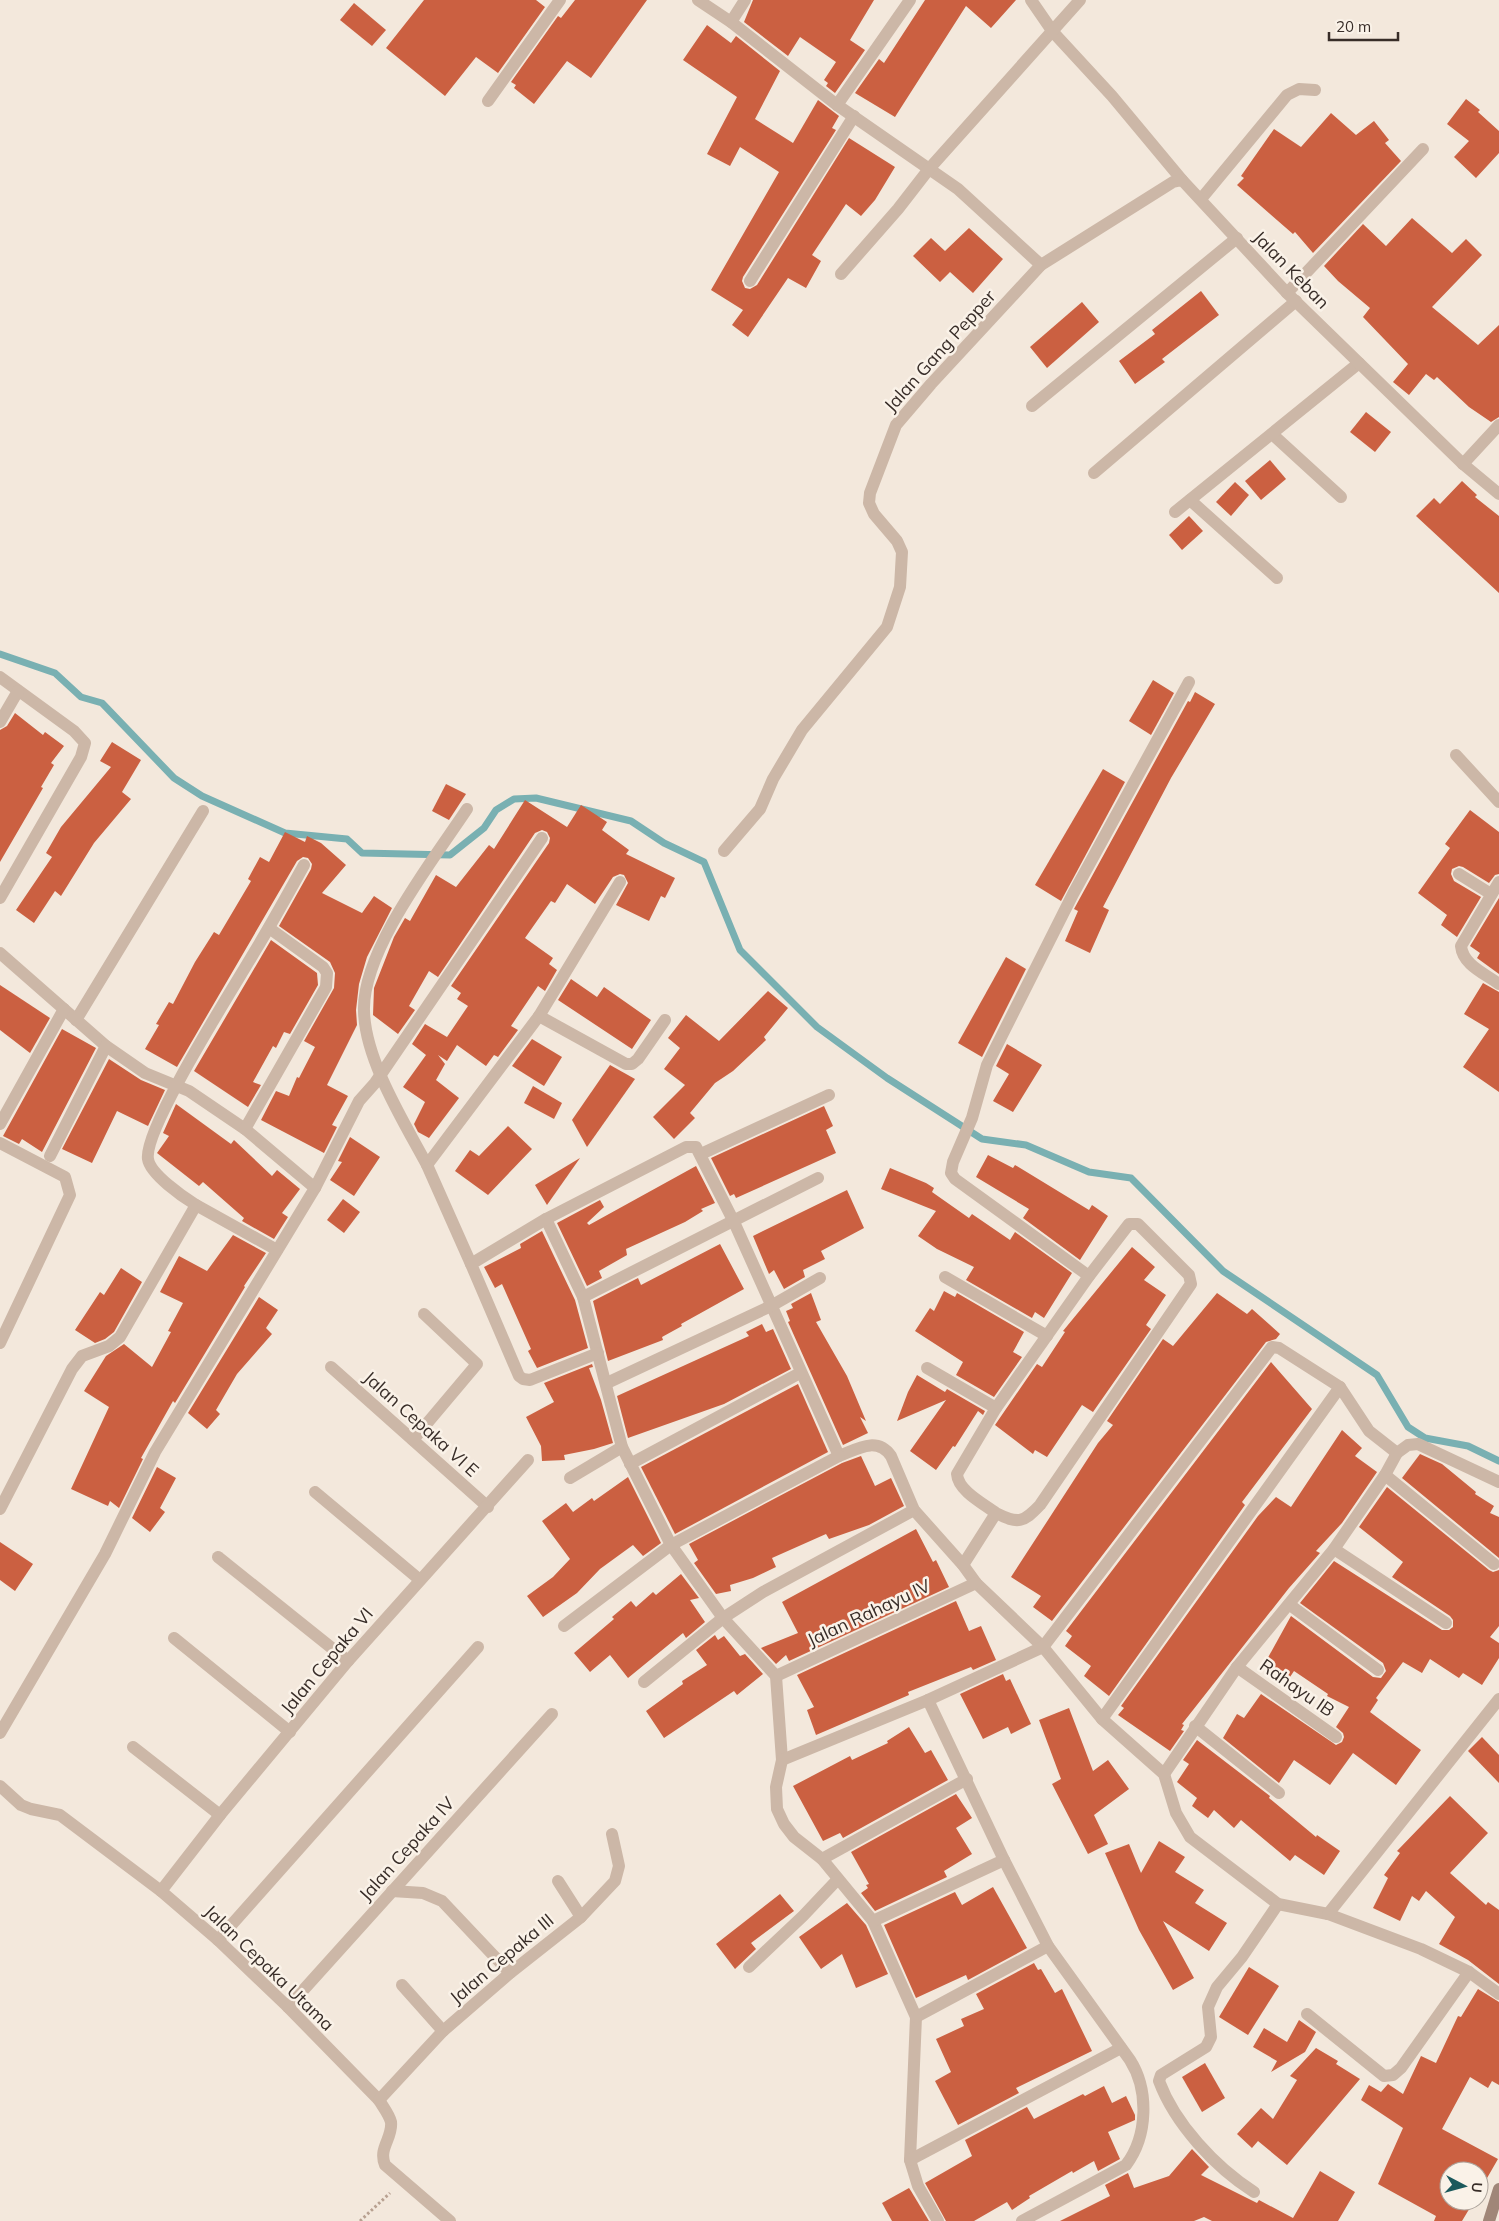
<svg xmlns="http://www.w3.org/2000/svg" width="1499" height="2221" viewBox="0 0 1499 2221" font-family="Mulish,sans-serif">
  <rect width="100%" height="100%" fill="#f3e8dc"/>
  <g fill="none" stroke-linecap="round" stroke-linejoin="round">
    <!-- stream -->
    <polyline stroke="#79b0b2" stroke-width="7" points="0,654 55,673 81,697 102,703 174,778 202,796 285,833 347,839 362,853 450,855 484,828 496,810 514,799 536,798 631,821 664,843 704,862 740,950 817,1027 887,1078 982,1139 1026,1145 1089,1172 1131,1178 1223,1271 1377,1375 1408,1427 1425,1438 1468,1446 1499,1461"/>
  </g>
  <!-- building -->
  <g fill="#cb6041">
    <polygon points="424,0 536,0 545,7 498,73 476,57 445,96 386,48"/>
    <polygon points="575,0 647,0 591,78 567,61 534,104 514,88 516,85 511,82 558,16 561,18"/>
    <polygon points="753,0 874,0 850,40 865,50 835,93 826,86 828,83 824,80 836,62 800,37 788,56 744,22"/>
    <polygon points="925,0 1016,0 991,28 966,6 895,117 855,93 879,59 884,63"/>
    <polygon points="354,3 386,30 372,46 340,20"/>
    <polygon points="707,25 731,43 736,36 780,71 755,119 793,143 818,100 839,116 832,128 836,130 743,277 742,281 745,288 750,289 757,285 849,138 895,167 875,200 861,216 846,204 812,255 821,261 806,288 788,278 748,337 732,325 743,310 711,290 779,172 740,147 730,166 707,154 737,97 683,60"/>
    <polygon points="1466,99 1480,110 1478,112 1499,131 1499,153 1476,178 1454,157 1469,141 1447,124"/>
    <polygon points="1331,113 1356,135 1374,121 1389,140 1385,143 1401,161 1313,253 1295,232 1293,234 1237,185 1244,178 1241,176 1274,129 1301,147"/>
    <polygon points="1412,218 1452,253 1466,239 1482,255 1432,307 1478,345 1499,325 1499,417 1491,422 1469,407 1437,377 1434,380 1426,374 1409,395 1393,382 1408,364 1363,317 1370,308 1338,281 1324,266 1363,224 1386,246"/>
    <polygon points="969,228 1003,259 973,293 950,272 940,282 913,256 931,238 945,251"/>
    <polygon points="1201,291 1219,315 1162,359 1165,362 1135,384 1119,361 1155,334 1152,330"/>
    <polygon points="1082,302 1099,322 1047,368 1030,347"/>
    <polygon points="1366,412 1391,432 1375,452 1350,432"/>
    <polygon points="1270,460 1286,479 1261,500 1245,481"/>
    <polygon points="1462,481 1477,495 1475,497 1499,516 1499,593 1416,516 1434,498 1440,504"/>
    <polygon points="1235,482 1249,495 1231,516 1216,502"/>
    <polygon points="1189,516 1203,531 1182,550 1169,535"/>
    <polygon points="1153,680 1174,693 1151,735 1129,721"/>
    <polygon points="1195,692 1215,704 1171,778 1103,907 1109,910 1090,953 1065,941 1078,911 1074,909 1080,898 1188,701 1190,702"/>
    <polygon points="15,713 43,735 45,732 64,746 51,763 54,765 41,787 43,788 0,862 0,730 7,726"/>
    <polygon points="112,742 141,760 122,792 131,799 94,843 61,896 55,891 34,923 16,910 52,857 46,853 61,827 111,767 100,761"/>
    <polygon points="1103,769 1125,782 1061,901 1035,885"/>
    <polygon points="446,784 466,794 449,820 432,811"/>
    <polygon points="525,800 567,827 581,805 607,822 602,830 629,850 626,854 675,878 665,898 661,896 649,921 616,905 628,883 624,875 620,874 613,877 595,904 567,884 555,903 551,901 525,938 553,958 549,964 557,970 545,991 538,986 511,1026 518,1030 498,1057 494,1055 486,1066 457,1045 447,1061 438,1055 445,1064 436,1080 459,1098 429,1138 418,1132 414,1124 425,1102 403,1087 426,1055 412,1044 425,1024 447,1037 468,1006 457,999 461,993 451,986 549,843 550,838 547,832 542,830 535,833 438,977 429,971 409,1006 415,1010 398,1034 373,1015 374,988 394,937 405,918 410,921 436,875 456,887 489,845 494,849"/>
    <polygon points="1470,810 1499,832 1499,874 1495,875 1489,883 1463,867 1459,866 1452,869 1451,874 1454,881 1481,897 1457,937 1441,925 1447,915 1418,893 1450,848 1445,844"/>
    <polygon points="285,832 305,842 307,836 321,843 346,865 322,893 362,913 374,896 392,908 367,957 359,984 356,1010 357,1025 327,1085 348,1096 332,1125 337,1127 324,1153 261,1120 276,1091 289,1096 297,1077 299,1078 315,1047 304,1041 334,988 335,973 330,962 279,926 311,869 312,864 308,858 303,857 297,861 177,1067 145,1049 159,1025 156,1024 169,1002 173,1004 195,962 214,932 219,935 251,881 248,879 260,857 269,862"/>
    <polygon points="1499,898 1499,974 1477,958 1480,953 1470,946"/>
    <polygon points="271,940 317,973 318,985 290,1034 284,1032 276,1048 273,1046 253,1082 261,1085 248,1107 194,1071"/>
    <polygon points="1006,957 1026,969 982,1057 958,1043"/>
    <polygon points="571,979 597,997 604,987 651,1020 632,1049 558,1000"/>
    <polygon points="1483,983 1499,992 1499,1092 1463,1067 1489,1029 1464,1014"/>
    <polygon points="0,985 50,1018 30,1053 0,1030"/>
    <polygon points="768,991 788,1008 764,1037 766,1040 733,1071 715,1083 690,1113 695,1118 674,1139 653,1117 685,1085 664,1069 680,1048 668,1038 686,1015 719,1041"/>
    <polygon points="62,1029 96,1048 42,1152 22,1139 19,1144 3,1136"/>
    <polygon points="532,1039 562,1057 544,1086 512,1066"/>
    <polygon points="1007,1044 1042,1065 1013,1112 993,1101 1009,1074 996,1066"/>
    <polygon points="109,1059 141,1080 165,1090 148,1126 117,1111 92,1163 62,1149"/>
    <polygon points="610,1065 635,1079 587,1147 572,1120"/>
    <polygon points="533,1086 562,1103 554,1119 524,1103"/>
    <polygon points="176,1104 231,1144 234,1140 272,1176 277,1170 300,1189 282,1213 288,1217 274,1239 242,1221 244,1218 203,1182 199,1186 157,1153 169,1136 163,1133"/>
    <polygon points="824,1106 833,1126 826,1130 836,1153 736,1198 734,1194 730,1196 711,1158"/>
    <polygon points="508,1126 532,1149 488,1195 455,1171 470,1150 479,1156"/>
    <polygon points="350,1137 380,1157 354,1196 330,1180 342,1162 338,1161"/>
    <polygon points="988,1155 1013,1168 1015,1165 1089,1210 1092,1205 1108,1216 1080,1260 1023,1218 1029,1209 976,1177"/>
    <polygon points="580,1158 547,1205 535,1185"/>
    <polygon points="696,1166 715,1203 701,1209 703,1211 685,1222 626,1249 627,1255 599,1271 602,1278 587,1286 557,1223 600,1200 604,1207 587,1223 589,1225"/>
    <polygon points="890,1168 926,1183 934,1188 932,1192 969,1218 972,1214 1010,1240 1015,1232 1072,1273 1044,1318 1035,1312 1032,1318 966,1280 974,1267 937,1249 918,1236 936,1211 881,1189"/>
    <polygon points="847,1190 864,1228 821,1251 825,1259 803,1270 805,1277 784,1289 774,1270 769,1274 753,1236"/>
    <polygon points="343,1199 360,1212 344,1233 327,1220"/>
    <polygon points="542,1231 575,1300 588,1348 537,1368 528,1351 531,1349 502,1284 495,1288 484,1267 521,1248 520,1244"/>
    <polygon points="233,1235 266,1253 244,1286 245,1287 175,1403 173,1401 141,1458 143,1459 119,1508 110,1501 108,1506 71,1489 109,1407 84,1391 106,1356 124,1344 152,1367 171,1332 168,1331 183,1303 160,1292 179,1256 207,1271"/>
    <polygon points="720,1244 744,1289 681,1324 682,1326 662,1337 663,1340 608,1361 593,1301 638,1278 641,1285"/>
    <polygon points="1132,1247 1155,1267 1144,1280 1166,1295 1146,1325 1151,1329 1093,1412 1082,1405 1047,1457 1035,1450 1033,1454 995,1425 1037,1364 1042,1367 1065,1332 1063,1331"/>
    <polygon points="121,1268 142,1282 114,1332 105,1339 95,1343 75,1330 100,1292 104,1295"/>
    <polygon points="944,1291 955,1297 957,1293 1024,1332 1013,1352 1022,1357 994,1397 956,1375 963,1362 915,1331 930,1308 934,1311"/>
    <polygon points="811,1293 821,1320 816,1322 847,1376 866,1421 860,1417 868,1433 843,1445 788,1322 790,1321 786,1311 793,1308 791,1304"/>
    <polygon points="1217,1293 1247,1314 1252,1309 1280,1334 1276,1339 1266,1342 1052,1621 1033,1607 1041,1596 1011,1577 1098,1443 1113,1425 1107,1421 1163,1339 1173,1346"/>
    <polygon points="259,1297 278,1310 266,1328 272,1334 237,1374 216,1410 220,1414 207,1429 188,1413"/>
    <polygon points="762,1324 766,1332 773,1329 791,1369 724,1404 628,1438 617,1396 749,1336 746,1332"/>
    <polygon points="1271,1362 1312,1409 1242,1502 1245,1505 1109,1696 1084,1676 1091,1666 1065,1646 1072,1636 1066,1631"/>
    <polygon points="592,1364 593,1367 589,1368 601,1400 613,1443 594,1449 564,1455 565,1460 542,1461 541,1446 526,1417 554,1402 544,1383"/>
    <polygon points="917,1375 945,1392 947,1389 985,1411 983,1415 978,1411 955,1447 953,1446 936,1470 910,1451 946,1400 897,1421 908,1392"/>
    <polygon points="798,1384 828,1452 675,1534 641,1467"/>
    <polygon points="1342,1430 1362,1448 1355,1456 1377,1472 1342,1523 1316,1551 1320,1553 1289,1588 1182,1724 1184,1725 1181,1730 1184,1731 1170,1751 1118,1715 1124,1708 1121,1706 1258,1516 1276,1497 1291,1507"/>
    <polygon points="1420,1454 1442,1464 1476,1492 1475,1494 1494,1506 1490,1513 1499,1517 1499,1558 1402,1478"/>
    <polygon points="861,1456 875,1486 891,1478 904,1506 869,1525 829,1539 826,1534 772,1558 776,1567 753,1578 730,1585 731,1591 716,1594 694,1563 698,1560 689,1544 842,1463"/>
    <polygon points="157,1467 176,1478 160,1508 165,1512 150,1532 132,1518"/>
    <polygon points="628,1477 661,1543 643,1556 633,1545 600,1569 577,1593 543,1617 527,1596 553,1577 570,1559 542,1521 566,1503 573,1512 592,1498 594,1501"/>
    <polygon points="1387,1487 1489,1570 1493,1572 1499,1570 1499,1626 1490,1637 1499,1643 1499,1658 1482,1685 1463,1673 1459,1678 1430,1659 1422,1673 1403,1662 1376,1698 1378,1700 1370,1712 1421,1750 1396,1785 1353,1753 1330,1785 1294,1760 1279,1783 1223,1738 1237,1714 1244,1718 1261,1694 1336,1745 1342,1742 1344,1737 1343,1733 1336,1727 1349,1707 1327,1696 1328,1694 1294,1671 1288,1680 1265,1663 1291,1616 1373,1677 1381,1678 1386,1671 1383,1663 1300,1603 1334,1561 1442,1630 1449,1630 1453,1627 1453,1620 1450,1616 1392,1577 1403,1562 1359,1527"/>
    <polygon points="916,1529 933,1562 936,1560 949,1587 789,1661 786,1655 776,1664 761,1648 798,1633 782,1602"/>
    <polygon points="0,1542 33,1564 15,1591 0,1580"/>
    <polygon points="681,1574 699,1598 690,1600 705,1622 686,1638 683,1633 628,1678 610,1655 590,1672 574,1653 614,1619 612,1617 631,1601 636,1607 653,1592 656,1595"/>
    <polygon points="956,1601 969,1631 981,1626 996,1660 973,1670 971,1667 908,1692 909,1695 816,1735 807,1710 814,1707 797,1675"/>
    <polygon points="715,1635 718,1640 724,1636 740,1656 745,1654 763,1674 737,1695 734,1691 664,1738 646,1711 683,1684 682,1681 707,1665 696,1650"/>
    <polygon points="1003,1674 1006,1681 1010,1679 1031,1724 1011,1734 1008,1727 983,1739 960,1694"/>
    <polygon points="1069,1708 1093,1771 1108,1760 1129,1789 1094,1815 1108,1844 1088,1854 1052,1784 1061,1779 1039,1720"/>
    <polygon points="909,1727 925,1753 931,1750 948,1780 843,1838 840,1833 823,1841 793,1786 850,1756 852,1760 888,1743 887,1741"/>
    <polygon points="1482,1737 1499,1755 1499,1783 1468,1751"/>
    <polygon points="1197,1740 1270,1796 1269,1798 1316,1837 1317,1835 1340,1851 1324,1875 1295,1855 1290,1861 1241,1820 1234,1828 1214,1810 1208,1818 1192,1806 1197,1798 1177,1782 1189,1764 1183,1760"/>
    <polygon points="956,1794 972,1818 956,1828 972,1854 944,1871 947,1877 875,1911 861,1893 868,1888 866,1885 869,1884 851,1852"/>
    <polygon points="1450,1796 1488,1833 1450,1873 1486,1905 1488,1902 1499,1910 1499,1984 1468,1960 1439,1944 1455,1917 1426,1891 1419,1901 1412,1896 1400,1921 1373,1908 1388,1878 1384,1875 1400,1853 1397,1851"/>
    <polygon points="1159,1841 1185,1857 1175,1872 1204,1890 1195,1903 1227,1923 1209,1951 1163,1921 1194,1978 1173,1990 1139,1930 1105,1853 1129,1844 1141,1873"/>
    <polygon points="993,1887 1027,1948 968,1980 966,1975 916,1998 884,1925 955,1892 962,1905"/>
    <polygon points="780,1894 794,1911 751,1943 756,1949 735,1969 716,1944"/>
    <polygon points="847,1903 866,1925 888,1974 856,1988 842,1954 821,1969 799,1937"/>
    <polygon points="1034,1963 1038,1970 1041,1969 1055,1993 1062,1989 1092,2051 1016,2088 1019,2093 958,2125 935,2081 951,2072 936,2039 964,2026 961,2019 984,2009 976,1994"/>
    <polygon points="1249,1967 1279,1986 1248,2035 1219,2017"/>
    <polygon points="1478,1989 1499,2002 1499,2085 1492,2081 1488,2088 1470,2077 1442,2129 1498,2159 1479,2192 1479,2171 1449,2171 1449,2201 1474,2201 1462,2221 1434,2221 1436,2216 1378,2184 1403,2128 1361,2100 1369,2085 1381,2092 1388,2084 1403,2094 1421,2056 1436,2063 1458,2016 1461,2017"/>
    <polygon points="1299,2020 1316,2032 1305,2052 1271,2072 1277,2061 1253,2047 1264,2028 1287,2042"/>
    <polygon points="1316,2048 1338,2061 1336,2064 1360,2079 1287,2165 1258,2141 1252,2148 1237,2134 1261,2108 1273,2119 1297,2080 1290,2076"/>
    <polygon points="1205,2063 1225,2098 1202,2112 1182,2077"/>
    <polygon points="1104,2086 1112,2103 1126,2096 1135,2115 1135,2120 1108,2132 1120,2159 1098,2171 1094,2161 1073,2173 1072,2171 1029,2196 1030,2198 1012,2210 1007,2202 974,2221 946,2221 925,2183 972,2156 965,2140 1027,2107 1034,2119 1083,2094 1085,2096"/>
    <polygon points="1192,2149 1209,2167 1201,2175 1257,2203 1259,2200 1293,2218 1320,2171 1355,2192 1338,2221 1212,2221 1204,2217 1194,2221 1060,2221 1110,2196 1105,2185 1128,2173 1134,2188 1169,2176"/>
    <polygon points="909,2188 911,2191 929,2221 892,2221 882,2203"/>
  </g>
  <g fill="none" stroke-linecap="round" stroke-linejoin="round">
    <!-- path -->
    <polyline stroke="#b8a191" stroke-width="3" stroke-dasharray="2.5 2.5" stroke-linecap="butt" points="360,2221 390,2193"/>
    <!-- street -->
    <g stroke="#ccb7a7" stroke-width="12">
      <polyline points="698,0 731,22 837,105 958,189 1041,265"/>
      <polyline points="1031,0 1053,32 1112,96 1182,180"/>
      <polyline points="731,22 745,0"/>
      <polyline points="488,101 560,0"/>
      <polyline points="837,105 910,0"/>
      <polyline points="1201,199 1287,95 1299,89 1315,90"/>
      <polyline points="841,274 898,209 929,169 1080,0"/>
      <polyline points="750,281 854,116"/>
      <polyline points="1287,293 1423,149"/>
      <polyline points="1032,406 1237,238"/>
      <polyline points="1272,434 1341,497"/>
      <polyline points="1463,464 1499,425"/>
      <polyline points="1094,473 1296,301"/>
      <polyline points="1190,500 1277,578"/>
      <polyline points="1175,512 1359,363"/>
      <polyline points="0,677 74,731 85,743 81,757 0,898"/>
      <polyline points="0,722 18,691"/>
      <polyline points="1456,755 1499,802"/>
      <path d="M467 809C434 859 362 950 364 1011 365 1060 404 1122 427 1165L539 1016 620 882"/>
      <polyline points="724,851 760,809 773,779 802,730 887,627 900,587 902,552 897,541 874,514 869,503 870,493 896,425 931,384 1041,265 1173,182 1182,180 1287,293 1463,464 1499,494"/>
      <polyline points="1459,874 1491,894"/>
      <path d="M1499 882 1461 946C1463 965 1484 973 1499 984"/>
      <polyline points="0,953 106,1046 145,1073 189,1091 245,1129 315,1188 155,1452 105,1554 0,1733"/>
      <polyline points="539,1016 626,1064 632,1064 638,1059 665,1020"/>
      <polyline points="76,1020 203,811"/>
      <polyline points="0,1124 64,1009"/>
      <polyline points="245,1129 326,987 327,973 323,967 269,928"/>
      <polyline points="0,1143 65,1177 70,1195 0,1343"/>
      <polyline points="701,1154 829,1095"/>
      <polyline points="50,1156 106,1046"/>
      <polyline points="427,1165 471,1264"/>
      <polyline points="315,1188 359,1101 375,1083 542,838"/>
      <polyline points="196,1205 277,1250"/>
      <polyline points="546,1219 583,1297 622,1447 671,1545 723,1618 776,1676 782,1760 776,1787 777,1809 784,1824 794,1837 822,1859 873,1921 916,2017 910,2160 918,2186 938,2221"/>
      <polyline points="1089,1276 955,1179 951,1173 953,1162 972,1118 987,1065 1073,894 1189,682"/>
      <polyline points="945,1277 1047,1336"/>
      <polyline points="583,1297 818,1178"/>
      <path d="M598 1353 530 1380 523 1379 519 1376 471 1264 546 1219 686 1147H696L734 1222 839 1456C857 1449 877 1436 891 1456L914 1510 963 1565 976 1583 1043 1647 1102 1719 1164 1774 1176 1813 1190 1837 1278 1904 1328 1914 1421 1949 1469 1972 1499 1994"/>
      <polyline points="331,1367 488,1507"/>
      <polyline points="927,1368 996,1408"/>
      <polyline points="607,1383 771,1306 820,1278"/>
      <polyline points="413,1440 477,1364 424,1314"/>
      <polyline points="630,1464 800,1373"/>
      <polyline points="1385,1475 1494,1564"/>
      <polyline points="570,1478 622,1447"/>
      <polyline points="315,1492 420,1580"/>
      <path d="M0 1509 72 1369 82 1356 109 1346 120 1337 196 1205C183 1197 150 1174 148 1159 143 1129 236 984 255 951 272 923 288 894 304 865"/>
      <polyline points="1334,1549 1446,1623"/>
      <polyline points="218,1557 348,1661"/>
      <path d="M963 1565 996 1513C1018 1524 1023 1523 1040 1505L1191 1284 1189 1275 1138 1224H1129L1089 1276 996 1408 957 1474C958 1491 984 1504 996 1513"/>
      <polyline points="1290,1605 1378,1670"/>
      <polyline points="564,1626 671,1545 839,1456"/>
      <polyline points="174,1638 290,1732"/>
      <polyline points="1237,1667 1336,1737"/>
      <polyline points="776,1676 976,1583"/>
      <polyline points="644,1682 723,1618 763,1592 914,1510"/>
      <path d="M928 1700 1004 1860 1048 1946 1130 2060C1149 2090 1148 2136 1126 2165L1022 2221"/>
      <polyline points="1102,1719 1340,1387"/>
      <polyline points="1195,1726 1279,1793"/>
      <polyline points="133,1747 220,1815"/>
      <polyline points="782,1760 928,1700 1043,1647 1272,1347 1279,1348 1340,1387 1369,1431 1397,1453"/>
      <polyline points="1164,1774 1237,1667 1334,1549 1385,1475 1397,1453 1408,1445 1418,1444 1499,1482"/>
      <path d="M0 1786 21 1805 31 1809 60 1815 161 1891 218 1940 288 2007 379 2100C383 2107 389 2114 391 2122 393 2138 378 2148 385 2165L450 2221"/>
      <polyline points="822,1859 967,1779"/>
      <polyline points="558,1881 581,1917"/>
      <polyline points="161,1891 220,1815 348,1661 528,1460"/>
      <polyline points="392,1891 423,1893 442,1901 510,1973"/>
      <polyline points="1328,1914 1499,1699"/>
      <polyline points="873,1921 1004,1860"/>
      <polyline points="218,1940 478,1647"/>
      <polyline points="749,1967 803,1916 838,1879"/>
      <polyline points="402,1985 443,2031"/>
      <polyline points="288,2007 552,1714"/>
      <polyline points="1307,2014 1384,2076 1393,2075 1401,2068 1469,1972"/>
      <polyline points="916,2017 1048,1946"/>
      <polyline points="379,2100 443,2031 510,1973 581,1917 615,1881 619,1866 612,1834"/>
      <polyline points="910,2160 1121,2048"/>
      <path d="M1254 2192C1215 2167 1175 2124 1159 2081L1161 2075 1206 2047 1211 2037 1208 2007 1217 1987 1242 1957 1278 1904"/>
    </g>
    <!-- secondary -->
    <polyline stroke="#a08678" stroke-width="12" points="1489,2221 1499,2189"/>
  </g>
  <g text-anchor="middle" stroke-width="5" stroke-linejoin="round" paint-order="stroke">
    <!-- street labels -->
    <g font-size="18" fill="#382d28" stroke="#faf2e8">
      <text transform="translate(1291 270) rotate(46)" y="6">Jalan Keban</text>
      <text transform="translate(940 351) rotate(-48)" y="6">Jalan Gang Pepper</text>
      <text transform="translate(421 1424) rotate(42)" y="6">Jalan Cepaka VI E</text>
      <text transform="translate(869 1613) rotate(-25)" y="6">Jalan Rahayu IV</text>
      <text transform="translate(327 1661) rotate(-50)" y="6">Jalan Cepaka VI</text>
      <text transform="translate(1297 1688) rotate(35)" y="6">Rahayu IB</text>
      <text transform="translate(407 1849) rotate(-48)" y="6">Jalan Cepaka IV</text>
      <text transform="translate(502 1959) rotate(-40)" y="6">Jalan Cepaka III</text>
      <text transform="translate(269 1968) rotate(44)" y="6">Jalan Cepaka Utama</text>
    </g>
  </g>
  <!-- north arrow -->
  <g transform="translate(1464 2186) rotate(96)"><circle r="24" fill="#faf2e8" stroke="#aca39b"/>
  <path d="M0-4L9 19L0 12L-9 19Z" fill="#1b595c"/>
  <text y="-8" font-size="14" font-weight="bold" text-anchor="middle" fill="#382d28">U</text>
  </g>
  <!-- scale -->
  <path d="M1329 32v8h69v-8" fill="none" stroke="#382d28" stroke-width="2.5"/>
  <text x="1336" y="32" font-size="15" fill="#382d28" stroke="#faf2e8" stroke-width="4" paint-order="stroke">20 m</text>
</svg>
